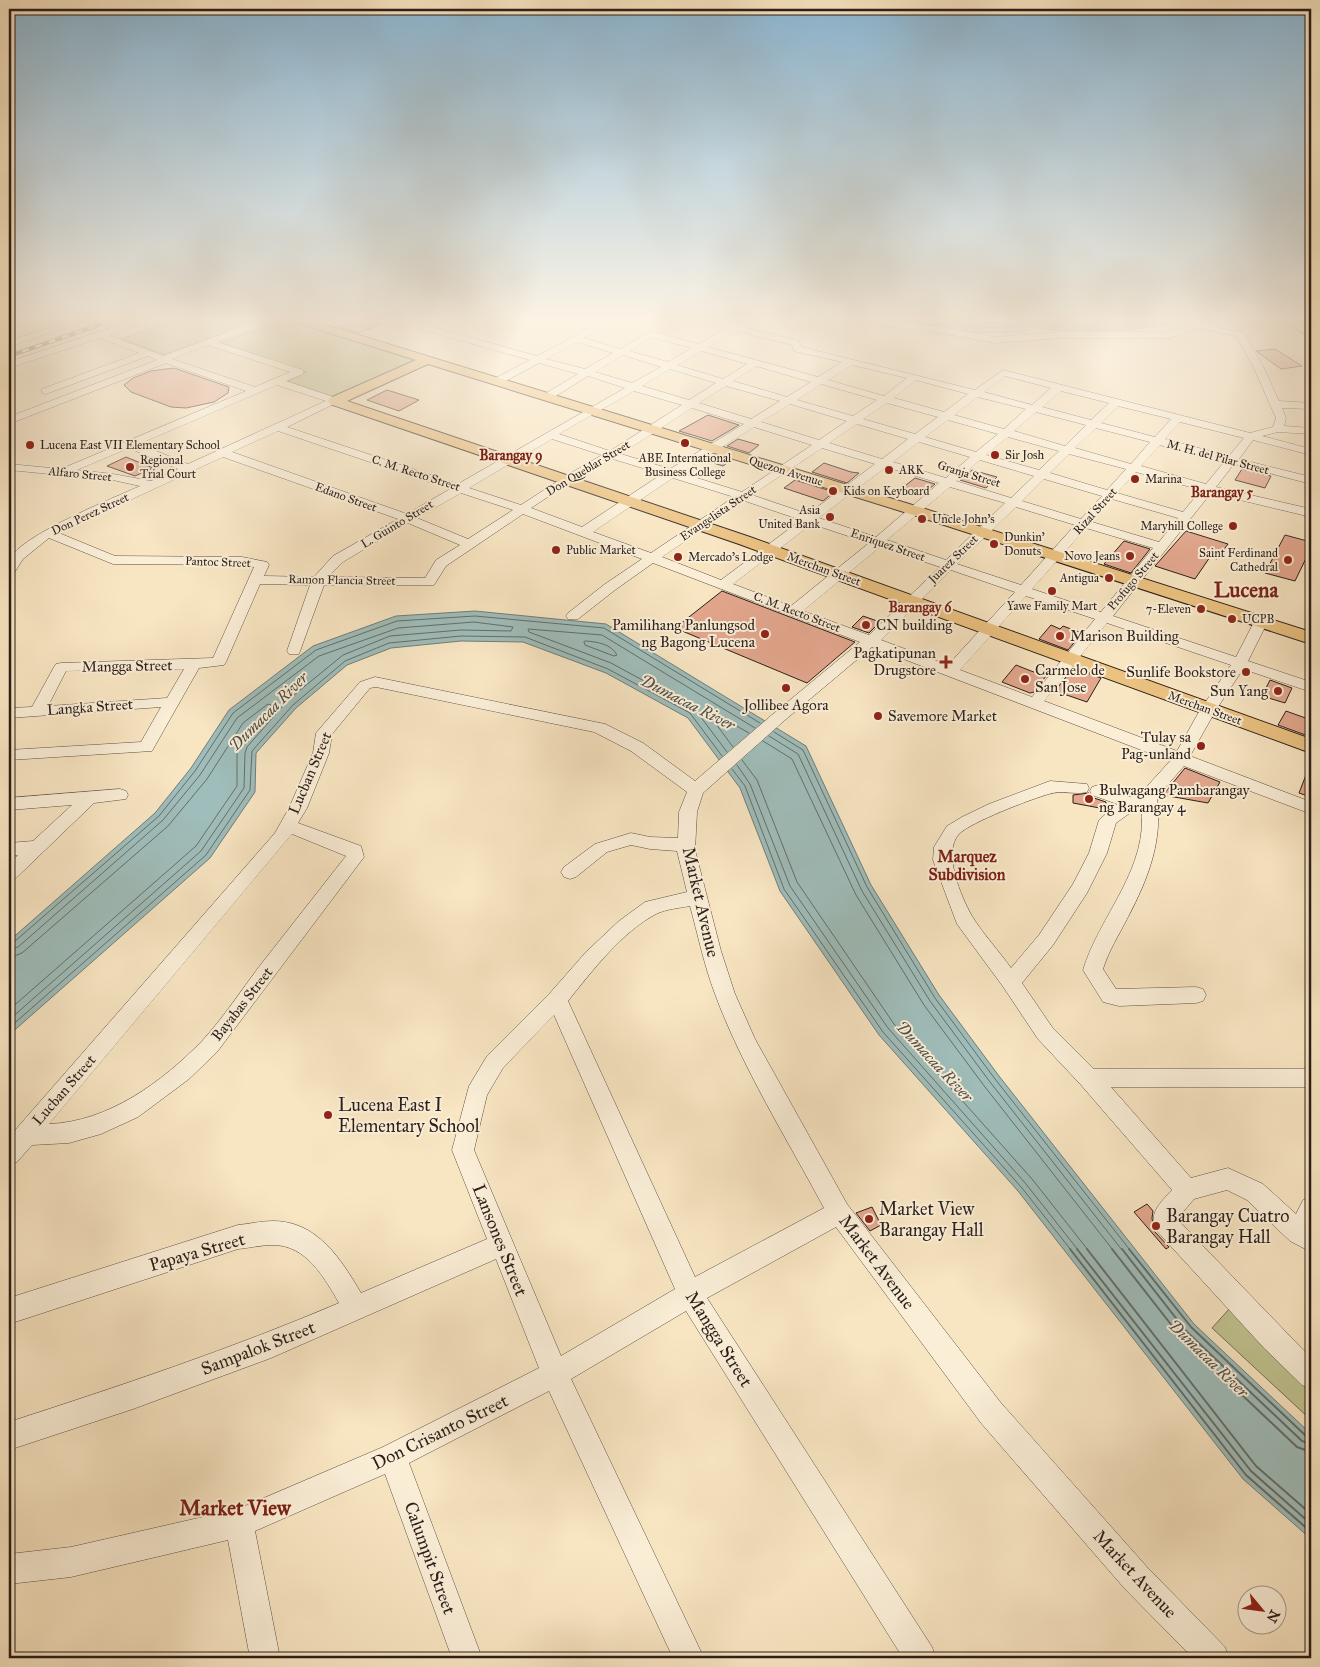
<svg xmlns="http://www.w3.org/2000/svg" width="1320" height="1667" viewBox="0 0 1320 1667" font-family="'IM FELL Great Primer',serif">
  <rect width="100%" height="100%" fill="#f8e5c2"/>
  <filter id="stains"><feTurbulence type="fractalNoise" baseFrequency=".004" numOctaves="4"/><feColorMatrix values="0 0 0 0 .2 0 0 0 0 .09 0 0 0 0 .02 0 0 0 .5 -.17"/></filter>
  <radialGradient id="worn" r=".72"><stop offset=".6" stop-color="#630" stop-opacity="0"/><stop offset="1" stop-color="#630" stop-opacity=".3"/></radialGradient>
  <!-- green -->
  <g fill="#c0c390" stroke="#757055">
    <polygon points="184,317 268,317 165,355 121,339"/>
    <polygon points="287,318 421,361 337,398 287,381 306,372 221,343"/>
    <polygon points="1230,1308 1311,1383 1311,1420 1212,1328"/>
  </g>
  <!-- water -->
  <g fill="#9fbdba" stroke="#707d7a">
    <polygon points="878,317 1030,318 1164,317 1174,323 1128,330 1050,330 1032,327 1023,332 970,333 960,327 932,325"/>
    <polygon points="475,611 606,624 806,746 871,885 939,995 999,1076 1194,1324 1311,1434 1311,1539 1243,1479 1018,1191 879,1035 780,891 740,788 688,718 606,673 523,642 461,641 391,648 347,665 296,708 256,753 255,792 210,858 9,1035 9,941 155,813 191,768 229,710 313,646 396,616"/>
  </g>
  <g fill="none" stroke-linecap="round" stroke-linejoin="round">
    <!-- shore-far1 -->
    <g stroke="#646e6a" stroke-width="1">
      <polyline points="912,317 961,322 972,328 1022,327 1032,322 1050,325 1127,325 1160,319 1162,317"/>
      <path d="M966 317C985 325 1009 323 1028 317"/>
      <polyline points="1037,317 1127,319 1138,317"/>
      <path d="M586 641C598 642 611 644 617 655L614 656 585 645 584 642Z"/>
      <polyline points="774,732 803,750 867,887 935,998 995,1079 1130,1250"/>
      <polyline points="769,736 798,754 862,891 930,1001 990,1082 1122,1250"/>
      <polyline points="763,741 792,759 856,895 924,1005 985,1087 1113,1250"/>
      <polyline points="733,747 708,713 708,710 749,733"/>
      <polyline points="727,752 694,708 611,663 529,632 528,629 602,635 755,728"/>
      <polyline points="742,760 757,780 797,882 894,1024 1032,1179 1088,1250"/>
      <polyline points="737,765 750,784 790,886 888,1028 1026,1184 1078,1250"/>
      <polyline points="732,769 745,786 784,889 883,1032 1022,1188 1071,1250"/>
      <polyline points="9,944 14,942 159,816 195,771 233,713 316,650 397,621 475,616 604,628 760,723"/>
      <polyline points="9,950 18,947 163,820 200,775 237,718 319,656 398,628 474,622 513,627 511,631 461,630 390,636 343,655 288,700 247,747 245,753 244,788 201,851 9,1020"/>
      <polyline points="9,958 22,953 168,826 207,779 243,723 268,704 271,705 271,708 239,744 237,752 237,786 196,846 9,1010"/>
      <polyline points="9,1028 206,855 250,790 252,751 293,705 345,661 389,643 461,636 525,637 608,669 690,713 722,756"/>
    </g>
    <!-- shore -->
    <g stroke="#646e6a" stroke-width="2">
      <polyline points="1070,1249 1246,1475 1311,1532"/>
      <polyline points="1077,1249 1251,1471 1311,1524"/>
      <polyline points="1087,1249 1256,1466 1311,1514"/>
      <polyline points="1112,1249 1180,1336 1297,1447 1311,1452"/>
      <polyline points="1122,1249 1186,1331 1302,1441 1311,1444"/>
      <polyline points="1129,1249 1191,1327 1306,1436 1311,1438"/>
    </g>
  </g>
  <!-- building -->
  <g fill="#e3a78e" stroke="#2a1e1a">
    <polygon points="364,317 382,324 358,333 338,327"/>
    <polygon points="1275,349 1302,366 1281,369 1256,351"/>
    <polygon points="174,368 229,387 228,393 214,402 186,408 171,407 131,392 124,385 133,378 151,371"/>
    <polygon points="387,390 419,400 399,411 367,400"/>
    <polygon points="708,415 739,425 712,441 679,431"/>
    <polygon points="738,439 759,445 749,453 727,446"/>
    <polygon points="715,455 731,460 723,466 707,461"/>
    <polygon points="126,457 153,468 135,476 107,466"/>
    <polygon points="824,463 851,472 859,473 847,483 812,472"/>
    <polygon points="1242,469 1271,476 1265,488 1235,480"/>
    <polygon points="972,470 997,477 986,488 960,480"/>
    <polygon points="915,478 935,484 922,495 901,489"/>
    <polygon points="795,480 834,492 823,501 784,488"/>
    <polygon points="1186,531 1228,544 1217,559 1210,557 1195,579 1155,566"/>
    <polygon points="1285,535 1311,542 1311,548 1295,581 1265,573"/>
    <polygon points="1124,541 1150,549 1131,573 1104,564"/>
    <polygon points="722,591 855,642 807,683 675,628"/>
    <polygon points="863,616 880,622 869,633 852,627"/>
    <polygon points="1051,625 1060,629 1063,626 1082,633 1068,650 1039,639"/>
    <polygon points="1016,665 1031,671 1046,676 1034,692 1030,693 1002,682"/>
    <polygon points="1073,668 1101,678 1087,702 1055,691"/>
    <polygon points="1270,680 1292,688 1285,703 1262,696"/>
    <polygon points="1286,711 1311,720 1311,737 1278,725"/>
    <polygon points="1311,762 1311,797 1299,793"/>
    <polygon points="1185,768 1220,782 1208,803 1163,795"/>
    <polygon points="1089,793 1091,797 1106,802 1105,809 1073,803 1073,795"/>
    <polygon points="1147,1204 1153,1211 1152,1218 1154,1231 1169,1247 1166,1249 1134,1212"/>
    <polygon points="872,1207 881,1225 870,1231 856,1213"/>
  </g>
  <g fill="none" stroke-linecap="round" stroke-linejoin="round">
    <!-- minor casing -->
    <g stroke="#5e5044" stroke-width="1">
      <g id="minor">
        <polygon points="82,317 95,317 9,347 9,341"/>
        <path d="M144 317H157L109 335 163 356 267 317H279L278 319 217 342 303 370V374L286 381 339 399 340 401 287 427 458 484 625 388 588 376 551 399H543L542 397 543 395 578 374 539 363 502 383H494V379L530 360 391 321V317H397L537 356 610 317H621L584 338 620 349 651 331 699 344 727 328 691 319 690 317H704L734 324 747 317H757L743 327 799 341 801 347 975 390 1003 370 1250 433 1273 427 1276 418 1253 366 1236 336 1200 328 1170 338H1062L994 343 942 333 838 320 833 317H858L942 327 994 337 1062 332H1169L1191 325 1176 317C1195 317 1223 333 1240 331 1253 329 1267 316 1280 318V322L1245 335 1263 366 1279 401 1311 403V409L1282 408 1286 418 1284 426 1311 428V434L1278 432 1262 436 1311 449V455L1253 440 1239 459 1311 477V484L1234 464 1216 487 1311 509V517L1211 493 1113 616 1236 657 1256 618H1266L1268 621 1248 661 1311 682V692L1243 669 1216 710 1190 756 1311 802V814L1184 766 1157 797C1163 841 1148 879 1128 917 1119 935 1109 950 1103 969L1116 989 1196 987 1203 989 1206 995 1203 1001 1196 1003 1119 1006 1103 1002 1083 970C1100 914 1150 868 1141 805L1116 823 1107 853 1087 893 1053 945 1022 983 1052 1027 1094 1069H1311V1087H1111L1191 1178 1228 1168 1263 1184 1296 1214 1303 1200 1311 1197V1252L1290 1241 1247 1200 1227 1190 1194 1199 1177 1219 1311 1358V1389L1302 1385 1264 1348 1156 1230C1148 1213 1161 1202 1172 1190L1081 1085 1038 1039 1004 988 957 924 933 860 934 847 947 826 962 817 989 804 1050 781 1087 784 1089 788 1087 792C1075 795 1061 790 1049 794 1031 799 971 822 959 834 942 852 961 897 972 916 983 934 999 951 1011 968L1039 935 1073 884 1089 853 1099 820 1117 804 1092 795 1090 791 1092 787 1098 785 1130 797 1142 792 1170 761 872 647 785 720 703 793 697 812 695 850 721 951 735 994 755 1039 847 1204 1001 1403 1147 1567 1225 1647 1229 1658H1193L1125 1589 981 1423 836 1227 707 1298 932 1647 936 1658H903L686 1311 571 1379 704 1658H673L549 1391 409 1463 482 1658H452L385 1474 255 1531 280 1658H250L228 1540 71 1577 9 1584V1554L71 1547 238 1509 383 1447 539 1368 496 1259 271 1358 133 1409 9 1450V1422C120 1386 231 1349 339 1303 324 1277 306 1245 273 1245 261 1245 249 1248 238 1249L9 1324V1298L238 1225C249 1224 261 1221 273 1221 317 1221 341 1259 361 1293L487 1239 452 1150 469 1086 487 1056 550 993 586 952 619 921 645 902 687 892 677 851 650 849 631 845 607 852 576 877 570 879 564 877 561 872 564 867 595 844 631 833 650 837 678 838 679 812 687 792 631 751 594 732 376 687 370 688 332 734 329 753 307 808 298 823 361 846 364 857 217 1052 189 1079 138 1117 101 1134 69 1143 32 1145 17 1162 9 1165V1139L17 1128 275 833 289 808 313 753 316 733 360 682 375 677 605 724 643 743 695 781 773 714 860 642 653 563 615 590 578 619H568L566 616 568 613 605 584 642 559 523 514 446 566 434 585H324L299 654H289L287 651 310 585 260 584 226 662 224 665 199 668 152 751 9 760V750L141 742 161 707 9 718V708L32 707 54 667 56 664 61 663 213 658 254 567 242 565 113 564 49 538 23 559 14 573 9 574C9 569 8 563 10 559 21 535 114 498 140 486L113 480 9 470V464L61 469 246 391 166 363 9 424V417L157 360 148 356 46 394 42 393V389L139 353 100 338 9 368V362ZM736 331 792 345 794 351 842 362 818 377 708 347ZM652 337 692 348 668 362 629 351ZM577 342 613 353 585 369 546 359ZM208 345 290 372 255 387 172 359ZM702 351 747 364 723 379 677 365ZM623 355 661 367 632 383 595 372ZM852 365 907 378 884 396 828 380ZM756 366 811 382 787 397 733 381ZM670 369 716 383 689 400 642 386ZM1005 376 1051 388 1032 405 984 392ZM916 380 968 394 944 412 894 398ZM821 384 877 400 853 416 797 400ZM277 385 326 401 188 464 139 444ZM726 386 780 401 751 419 699 403ZM634 391 682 405 610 451 559 434ZM1061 391 1109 403 1091 420 1042 407ZM978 397 1026 409 1004 429 954 415ZM887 403 938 417 915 434 863 419ZM790 404 847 421 819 440 761 422ZM1118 406 1171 419 1155 437 1101 423ZM692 408 744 424 670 469 621 454ZM1036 412 1086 425 1065 446 1014 431ZM948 420 998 434 976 452 925 437ZM1180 422 1244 438 1229 456 1165 439ZM857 424 908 439 882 459 829 443ZM754 427 812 445 742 492 681 473ZM1096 428 1150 442 1131 464 1075 448ZM278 431 450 489 407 514 232 452ZM1008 437 1059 451 1039 470 986 455ZM552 439 602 455 564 477 521 505 469 488ZM919 442 970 457 946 478 893 462ZM1160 445 1224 462 1206 484 1141 466ZM129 448 178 469 151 481 113 474 77 470ZM822 448 875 464 808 514 752 495ZM1069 454 1126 469 1107 490 1050 473ZM223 457 398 519 333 556 314 577 264 576 269 565 267 562 242 557 115 556 59 533ZM613 459 662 474 582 527 531 508 572 481ZM980 460 1034 476 1011 498 956 481ZM886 467 939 483 876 537 819 518ZM1136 472 1201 490 1183 512 1117 493ZM673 478 734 497 651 553 593 532ZM1044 479 1102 496 1081 519 1022 501ZM950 487 1005 503 946 560 887 540ZM461 493 513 510 468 539 417 518ZM1112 499 1178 518 1159 542 1092 522ZM745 501 801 520 721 580 662 557ZM1016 507 1075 525 1021 585 957 564ZM408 523 460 545 436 560 425 578 328 577 343 562ZM812 524 869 543 791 606 733 584ZM1086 528 1153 548 1101 612 1032 589ZM880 547 940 567 869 635 803 611ZM951 570 1015 592 948 665 881 640ZM1026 596 1095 619 1032 697 960 670ZM1107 623 1231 665 1200 710 1177 751 1044 701ZM184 669 167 698 48 706 66 671ZM292 834 346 856C318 892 290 927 262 963 242 989 224 1017 202 1041 162 1082 108 1122 49 1124ZM690 906C698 935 704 965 715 994 742 1067 787 1139 824 1208L695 1277 568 1001C592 971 622 932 656 914 666 909 680 908 690 906ZM554 1015 675 1289 561 1356 474 1150 487 1095 503 1068Z"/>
        <polygon points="120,789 126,791 128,795 126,799 94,803 15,879 9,881 9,864 18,855 9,855 9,843 33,841 72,805 9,810 9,798"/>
      </g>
    </g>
    <!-- major casing -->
    <g stroke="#2a1e1a" stroke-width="2">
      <g id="major">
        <polygon points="283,317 300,317 919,507 1311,632 1311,644 907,513 428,364 347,401 750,537 1311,739 1311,753 739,544 330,404 328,401 330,398 416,360 285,319"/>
        <polygon points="1280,317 1294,317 1311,328 1311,337 1307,336"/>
      </g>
    </g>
    <!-- minor -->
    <use href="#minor" fill="#faeed7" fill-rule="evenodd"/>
    <!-- major -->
    <use href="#major" fill="#ecc281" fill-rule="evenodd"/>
    <!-- rail casing -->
    <g stroke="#2a1e1a" stroke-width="4">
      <polyline id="rail" points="9,356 122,317"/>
    </g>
    <!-- rail -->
    <use href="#rail" stroke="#faeed7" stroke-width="2.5" stroke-dasharray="7" stroke-linecap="butt"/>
  </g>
  <!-- sky -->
  <linearGradient id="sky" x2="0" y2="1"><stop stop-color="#8bb8d6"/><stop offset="0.58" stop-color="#fcf3e4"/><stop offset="1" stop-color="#fcf3e4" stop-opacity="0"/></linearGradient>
  <rect width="1320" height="550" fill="url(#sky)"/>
  <!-- markers -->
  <g fill="#8f2418" stroke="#faeed7" stroke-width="2">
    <circle cx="685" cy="443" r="5"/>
    <circle cx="30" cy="445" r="5"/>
    <circle cx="995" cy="455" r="5"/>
    <circle cx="130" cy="467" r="5"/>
    <circle cx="889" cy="470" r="5"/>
    <circle cx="1135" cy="479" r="5"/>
    <circle cx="833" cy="491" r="5"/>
    <circle cx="830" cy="517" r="5"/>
    <circle cx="922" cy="519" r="5"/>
    <circle cx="1233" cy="526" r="5"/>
    <circle cx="994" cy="544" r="5"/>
    <circle cx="556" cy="550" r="5"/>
    <circle cx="1130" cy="556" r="5"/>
    <circle cx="678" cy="557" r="5"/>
    <circle cx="1288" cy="560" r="5"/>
    <circle cx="1109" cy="578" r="5"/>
    <circle cx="1052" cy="591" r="5"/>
    <circle cx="1201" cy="609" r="5"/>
    <circle cx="1232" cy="619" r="5"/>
    <circle cx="866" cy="625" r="5"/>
    <circle cx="765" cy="634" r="5"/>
    <circle cx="1060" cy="636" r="5"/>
    <path d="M943.5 654.5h5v5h5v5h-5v5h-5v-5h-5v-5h5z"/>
    <circle cx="1246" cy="672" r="5"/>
    <circle cx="1025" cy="679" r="5"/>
    <circle cx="786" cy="688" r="5"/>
    <circle cx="1278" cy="691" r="5"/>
    <circle cx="878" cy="716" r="5"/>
    <circle cx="1201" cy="746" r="5"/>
    <circle cx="1089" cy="799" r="5"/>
    <circle cx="328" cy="1115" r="5"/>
    <circle cx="869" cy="1219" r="5"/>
    <circle cx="1156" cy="1226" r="5"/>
  </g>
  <g text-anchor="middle" stroke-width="4" stroke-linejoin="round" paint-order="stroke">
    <!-- far-poi labels -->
    <g font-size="12" fill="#2a1e1a" stroke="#faeed7" text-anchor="start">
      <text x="40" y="449">Lucena East VII Elementary School</text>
      <text x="1005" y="459">Sir Josh</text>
      <text x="685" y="462" text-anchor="middle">ABE International<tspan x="685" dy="14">Business College</tspan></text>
      <text x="140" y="464">Regional<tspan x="140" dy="14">Trial Court</tspan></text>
      <text x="899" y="474">ARK</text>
      <text x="1145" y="483">Marina</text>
      <text x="843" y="495">Kids on Keyboard</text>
      <text x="820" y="514" text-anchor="end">Asia<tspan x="820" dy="14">United Bank</tspan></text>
      <text x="932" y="523">Uncle John's</text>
      <text x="1223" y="530" text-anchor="end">Maryhill College</text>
      <text x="1004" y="541">Dunkin'<tspan x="1004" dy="14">Donuts</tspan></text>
      <text x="566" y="554">Public Market</text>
      <text x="1278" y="557" text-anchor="end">Saint Ferdinand<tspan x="1278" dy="14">Cathedral</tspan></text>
      <text x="1120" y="560" text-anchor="end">Novo Jeans</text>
      <text x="688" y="561">Mercado's Lodge</text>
      <text x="1099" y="582" text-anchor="end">Antigua</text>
      <text x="1052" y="610" text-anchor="middle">Yawe Family Mart</text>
      <text x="1191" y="613" text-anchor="end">7-Eleven</text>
      <text x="1242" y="623">UCPB</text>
    </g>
    <!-- far-street labels -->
    <g font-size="12" fill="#2a1e1a" stroke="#faeed7">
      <text transform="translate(1218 457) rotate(15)" y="4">M. H. del Pilar Street</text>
      <text transform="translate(588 468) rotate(-31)" y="4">Don Queblar Street</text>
      <text transform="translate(786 471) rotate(17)" y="4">Quezon Avenue</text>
      <text transform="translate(416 473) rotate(18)" y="4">C. M. Recto Street</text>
      <text transform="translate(80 474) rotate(6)" y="4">Alfaro Street</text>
      <text transform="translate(969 474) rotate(17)" y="4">Granja Street</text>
      <text transform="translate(346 497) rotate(20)" y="4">Edano Street</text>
      <text transform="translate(1095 511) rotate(-48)" y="4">Rizal Street</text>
      <text transform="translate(718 513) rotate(-34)" y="4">Evangelista Street</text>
      <text transform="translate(90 514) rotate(-25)" y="4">Don Perez Street</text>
      <text transform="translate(397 524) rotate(-31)" y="4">L. Guinto Street</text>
      <text transform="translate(888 545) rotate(19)" y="4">Enriquez Street</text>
      <text transform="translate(953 559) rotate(-44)" y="4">Juarez Street</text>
      <text transform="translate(218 562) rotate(2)" y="4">Pantoc Street</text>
      <text transform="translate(824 569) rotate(20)" y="4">Merchan Street</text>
      <text transform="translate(342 580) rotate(1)" y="4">Ramon Flancia Street</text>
      <text transform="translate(1133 581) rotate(-50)" y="4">Profugo Street</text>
      <text transform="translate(797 612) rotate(21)" y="4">C. M. Recto Street</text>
      <text transform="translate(1205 708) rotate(20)" y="4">Merchan Street</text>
    </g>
    <!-- far-neighbourhood labels -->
    <g font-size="14" font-weight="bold" fill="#7a1f14" stroke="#faeed7">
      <text x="511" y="460">Barangay 9</text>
      <text x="1222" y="497">Barangay 5</text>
      <text x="920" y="612">Barangay 6</text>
    </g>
    <!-- poi labels -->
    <g font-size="15" fill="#2a1e1a" stroke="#faeed7" text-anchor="end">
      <text x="755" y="630">Pamilihang Panlungsod<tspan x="755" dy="17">ng Bagong Lucena</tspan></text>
      <text x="876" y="630" text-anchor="start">CN building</text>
      <text x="1070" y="641" text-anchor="start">Marison Building</text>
      <text x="936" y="658">Pagkatipunan<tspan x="936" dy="17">Drugstore</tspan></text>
      <text x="1035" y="675" text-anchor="start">Carmelo de<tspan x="1035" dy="17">San Jose</tspan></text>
      <text x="1236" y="677">Sunlife Bookstore</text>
      <text x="1268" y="696">Sun Yang</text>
      <text x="786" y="710" text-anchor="middle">Jollibee Agora</text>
      <text x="888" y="721" text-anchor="start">Savemore Market</text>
      <text x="1191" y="742">Tulay sa<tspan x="1191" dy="17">Pag-unland</tspan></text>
      <text x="1099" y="795" text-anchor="start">Bulwagang Pambarangay<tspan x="1099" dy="17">ng Barangay 4</tspan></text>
    </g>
    <!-- street labels -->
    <g font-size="15" fill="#2a1e1a" stroke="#faeed7">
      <text transform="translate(127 666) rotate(-1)" y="5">Mangga Street</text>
      <text transform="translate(90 707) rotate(-4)" y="5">Langka Street</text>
      <text transform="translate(310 773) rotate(-67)" y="5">Lucban Street</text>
      <text transform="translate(242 1004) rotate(-52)" y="5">Bayabas Street</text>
      <text transform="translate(64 1090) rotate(-49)" y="5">Lucban Street</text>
    </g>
    <!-- water labels -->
    <g font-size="16" font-style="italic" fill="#4d4e4a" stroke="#faeed7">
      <text transform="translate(688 702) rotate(27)" y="6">Dumacaa River</text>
      <text transform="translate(268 711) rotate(-45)" y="6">Dumacaa River</text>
      <text transform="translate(935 1061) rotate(47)" y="6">Dumacaa River</text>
      <text transform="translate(1209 1358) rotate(44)" y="6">Dumacaa River</text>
    </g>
    <!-- neighbourhood labels -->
    <g font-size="16" font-weight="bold" fill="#7a1f14" stroke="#faeed7">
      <text x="967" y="862">Marquez<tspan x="967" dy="18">Subdivision</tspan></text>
    </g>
    <!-- near-street labels -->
    <g font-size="18" fill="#2a1e1a" stroke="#faeed7">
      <text transform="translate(701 902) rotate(77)" y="6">Market Avenue</text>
      <text transform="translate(500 1240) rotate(68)" y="6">Lansones Street</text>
      <text transform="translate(197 1252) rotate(-16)" y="6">Papaya Street</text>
      <text transform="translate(877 1262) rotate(53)" y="6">Market Avenue</text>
      <text transform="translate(719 1339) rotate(58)" y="6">Mangga Street</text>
      <text transform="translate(258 1348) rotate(-21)" y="6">Sampalok Street</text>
      <text transform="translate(440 1432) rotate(-26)" y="6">Don Crisanto Street</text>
      <text transform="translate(430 1558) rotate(70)" y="6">Calumpit Street</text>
      <text transform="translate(1135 1574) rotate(47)" y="6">Market Avenue</text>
    </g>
    <!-- near-poi labels -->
    <g font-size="18" fill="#2a1e1a" stroke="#faeed7" text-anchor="start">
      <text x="338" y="1111">Lucena East I<tspan x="338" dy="21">Elementary School</tspan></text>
      <text x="879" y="1215">Market View<tspan x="879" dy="21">Barangay Hall</tspan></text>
      <text x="1166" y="1222">Barangay Cuatro<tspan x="1166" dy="21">Barangay Hall</tspan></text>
    </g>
    <!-- far-town labels -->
    <g font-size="21" font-weight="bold" fill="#7a1f14" stroke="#faeed7">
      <text x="1246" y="597">Lucena</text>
    </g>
    <!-- near-quarter labels -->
    <g font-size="21" font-weight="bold" fill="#7a1f14" stroke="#faeed7">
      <text x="235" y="1515">Market View</text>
    </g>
  </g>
  <!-- margin -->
  <rect width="1320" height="1667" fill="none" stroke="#f8e5c2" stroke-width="30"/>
  <rect x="10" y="10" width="1300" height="1647" fill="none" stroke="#2a1e1a" stroke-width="2.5"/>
  <rect x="15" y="15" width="1290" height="1637" fill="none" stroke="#2a1e1a"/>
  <!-- north arrow -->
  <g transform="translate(1262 1610) rotate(119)"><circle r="24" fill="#faeed7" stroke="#a79b8b"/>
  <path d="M0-4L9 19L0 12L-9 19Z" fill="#8f2418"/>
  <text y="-8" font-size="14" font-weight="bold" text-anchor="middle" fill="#2a1e1a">N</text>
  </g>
  <rect width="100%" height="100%" filter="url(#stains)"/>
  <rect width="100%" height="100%" fill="url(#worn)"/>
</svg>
